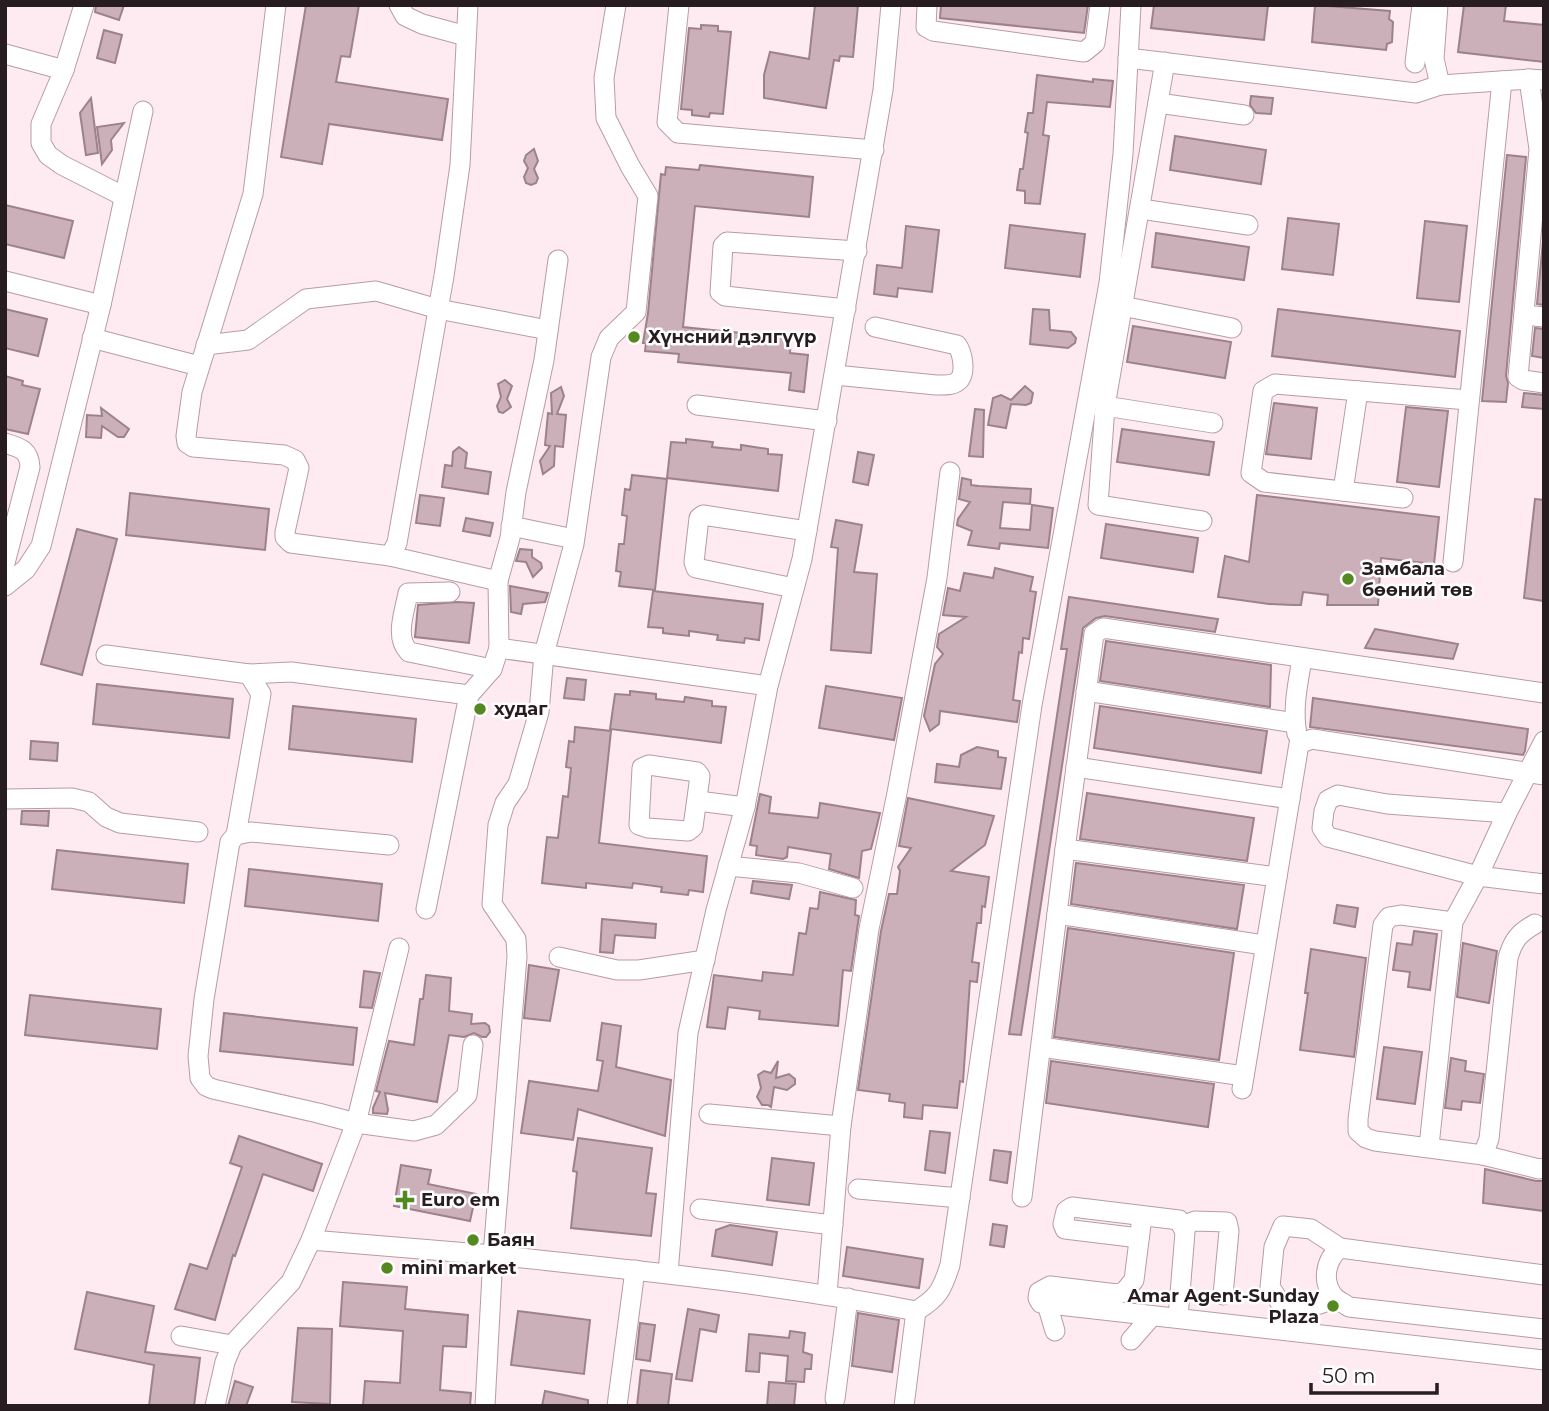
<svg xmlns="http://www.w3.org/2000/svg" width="1549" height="1411" viewBox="0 0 1549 1411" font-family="Montserrat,sans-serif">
  <rect width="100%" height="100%" fill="#feebf1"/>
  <!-- building -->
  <g fill="#ccb0b9" stroke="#9d828b" stroke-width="2">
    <polygon points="96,5 124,5 119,20 95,12"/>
    <polygon points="306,5 359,5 350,57 341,56 336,82 448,99 442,140 329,124 322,164 281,157"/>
    <polygon points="815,5 858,5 853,57 840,56 839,61 834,60 826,108 764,98 764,75 770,52 809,59"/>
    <polygon points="941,5 1088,5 1084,33 940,18"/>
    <polygon points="1154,5 1268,5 1264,40 1151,28"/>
    <polygon points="1315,5 1390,11 1389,19 1393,22 1392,42 1387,44 1386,50 1312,42"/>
    <polygon points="1464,5 1506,5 1504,21 1544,25 1544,62 1458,52"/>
    <polygon points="701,25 718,26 718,31 731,32 723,114 710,113 709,117 692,115 692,110 681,109 689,28 701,29"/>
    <polygon points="104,30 122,35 115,63 97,58"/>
    <polygon points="1037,75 1093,82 1093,79 1113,81 1110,107 1047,102 1043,135 1049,136 1040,204 1025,203 1025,191 1017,190 1020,169 1023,169 1028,133 1025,132 1028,113 1033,113"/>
    <polygon points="1251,96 1273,98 1271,114 1256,113 1250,105"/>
    <polygon points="91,98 98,153 86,155 80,113"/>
    <polygon points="124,123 111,140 112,150 102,164 97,127"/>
    <polygon points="1175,136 1266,150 1261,184 1170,170"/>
    <polygon points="534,149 538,161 534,169 538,178 536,183 531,185 526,183 524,177 528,168 524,161 526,155"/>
    <polygon points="1507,155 1526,157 1506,376 1508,383 1506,402 1482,401"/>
    <polygon points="700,165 813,177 809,217 695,206 683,327 791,338 790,353 808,355 804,392 789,390 791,373 678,362 679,354 645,351 646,343 643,343 648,313 661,174 665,175 666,167 699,170"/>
    <polygon points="5,205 73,221 64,258 5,244"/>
    <polygon points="1288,218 1339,224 1333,275 1282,269"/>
    <polygon points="1425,221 1467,226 1459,302 1417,298"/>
    <polygon points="1010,225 1085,234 1080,277 1005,268"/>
    <polygon points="906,226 939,230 932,292 898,288 897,297 874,294 877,265 902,268"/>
    <polygon points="1544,231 1544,305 1537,304"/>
    <polygon points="1156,233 1249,247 1244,280 1152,267"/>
    <polygon points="5,309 47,319 38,356 5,348"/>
    <polygon points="1033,309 1049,310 1050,330 1071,332 1076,338 1075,343 1068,348 1030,344"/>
    <polygon points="1278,309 1460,331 1455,377 1272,356"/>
    <polygon points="1133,326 1231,342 1225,378 1127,362"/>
    <polygon points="1535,328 1544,329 1544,358 1532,356"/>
    <polygon points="5,376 23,381 22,385 40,389 28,434 5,429"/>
    <polygon points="505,380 512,386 507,399 511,407 503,413 499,412 497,406 501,397 498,384"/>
    <polygon points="1025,386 1033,393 1031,403 1026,405 1011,404 1006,428 988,425 993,398 1001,395 1011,400"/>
    <polygon points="561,387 564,396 557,414 566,415 563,447 555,446 554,466 543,474 540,461 550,446 545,445 548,413 552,414 551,393"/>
    <polygon points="1524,393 1544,395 1544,409 1522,407"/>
    <polygon points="1274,403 1317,408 1311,459 1266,454"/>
    <polygon points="1406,407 1448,411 1439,487 1397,482"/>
    <polygon points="101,408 129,429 124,437 118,437 102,426 101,438 86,437 87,415 102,416"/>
    <polygon points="975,409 984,410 983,457 969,456"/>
    <polygon points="1122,429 1214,442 1209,475 1117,462"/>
    <polygon points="686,439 713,442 712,447 741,450 741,445 768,449 768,454 782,455 778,491 667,478 671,442 686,443"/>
    <polygon points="459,447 467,453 465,468 491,472 488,494 442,487 445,465 452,466 453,452"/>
    <polygon points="858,452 874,455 868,485 853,482"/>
    <polygon points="632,475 667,479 655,590 619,586 621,572 616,571 619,544 624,544 627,516 622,515 625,489 630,490"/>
    <polygon points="962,478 971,480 971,485 979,486 1031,489 1030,504 1003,502 1000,528 1030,530 1032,505 1053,508 1048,548 1000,543 999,549 968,545 972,531 957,525 958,519 970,502 959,499"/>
    <polygon points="130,493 269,509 265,550 126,535"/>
    <polygon points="420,495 444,498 440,526 416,523"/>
    <polygon points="1257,495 1439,517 1434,564 1381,558 1378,605 1327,605 1328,595 1303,592 1301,605 1293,605 1269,604 1218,597 1225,556 1249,562"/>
    <polygon points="1535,499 1544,500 1544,601 1524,598"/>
    <polygon points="466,518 493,523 490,536 463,531"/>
    <polygon points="836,520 862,525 854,572 877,574 871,653 831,650 838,548 831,547"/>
    <polygon points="1106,524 1198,538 1193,572 1101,558"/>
    <polygon points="77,529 117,539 82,675 41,664"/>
    <polygon points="520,549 532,550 532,557 541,563 542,568 533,577 526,562 516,561"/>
    <polygon points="995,568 1033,577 1030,591 1036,592 1029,639 1023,638 1022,653 1019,652 1013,700 1020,701 1017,722 940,711 939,724 930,731 924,716 935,664 943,654 937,647 939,634 966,617 943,615 948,588 960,591 964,573 993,578"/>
    <polygon points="510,586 548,593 545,602 523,604 521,614 511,612"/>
    <polygon points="653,591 763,604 759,640 745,638 744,643 717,640 718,635 689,631 689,636 663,633 663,628 648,627"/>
    <polygon points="1069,597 1218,619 1215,632 1105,616 1096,618 1083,628 1021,1035 1009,1034 1067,649 1061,649"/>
    <polygon points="457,602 474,603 469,643 415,637 418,605"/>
    <polygon points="1375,629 1458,644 1453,659 1365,648"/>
    <polygon points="1106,641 1271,665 1270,707 1100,681"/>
    <polygon points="567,678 586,680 584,700 564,698"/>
    <polygon points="97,684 233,699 229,738 93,724"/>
    <polygon points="826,686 902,698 894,740 819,728"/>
    <polygon points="630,691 656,694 656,699 684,702 685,697 712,701 712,706 726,707 721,743 610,729 615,694 630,695"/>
    <polygon points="1313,698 1528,729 1525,751 1523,755 1310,727"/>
    <polygon points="293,706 416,719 412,762 289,749"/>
    <polygon points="1100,706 1267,731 1261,773 1094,748"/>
    <polygon points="575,727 611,731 599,843 707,856 703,892 689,890 688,895 661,892 662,887 633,883 632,888 586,883 586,888 542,883 547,837 558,838 563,796 568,797 571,768 566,767 569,741 574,742"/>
    <polygon points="31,741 58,743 57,761 30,759"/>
    <polygon points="977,747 998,751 998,757 1006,758 1001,789 935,782 937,764 959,767 961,755"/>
    <polygon points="1087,793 1254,818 1247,861 1080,839"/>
    <polygon points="760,794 771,797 769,813 818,818 820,803 880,813 871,849 862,851 859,878 829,869 831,854 788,847 787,857 783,859 756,855 757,846 750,845"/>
    <polygon points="908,798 994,816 985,845 951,871 989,877 985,907 982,906 981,923 977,923 972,962 979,963 977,982 970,981 963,1082 960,1081 957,1108 923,1105 922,1119 904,1117 905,1103 889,1101 890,1094 858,1090 881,931 889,894 897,894 900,871 898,867 911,848 899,846"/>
    <polygon points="22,811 49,811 48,826 21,824"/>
    <polygon points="57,850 188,864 184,903 52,889"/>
    <polygon points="1076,863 1244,885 1237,929 1071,904"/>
    <polygon points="249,869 382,884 378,921 245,906"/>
    <polygon points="753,881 792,885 789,899 751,893"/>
    <polygon points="820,892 856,900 855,915 859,916 851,971 843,970 838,1026 759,1019 760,1011 728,1007 725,1029 707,1027 714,975 762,981 763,972 793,975 799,933 806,934 810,908 818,909"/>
    <polygon points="1337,905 1358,908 1355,927 1334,923"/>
    <polygon points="602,919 656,924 655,938 615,935 613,953 600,952"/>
    <polygon points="1068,928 1234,953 1219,1060 1054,1037"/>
    <polygon points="1414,931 1437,934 1430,990 1408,987 1410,972 1393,970 1397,943 1412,945"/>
    <polygon points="1463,943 1497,951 1489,1003 1457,997"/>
    <polygon points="1311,949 1366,958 1354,1057 1300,1050 1308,993 1305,993"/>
    <polygon points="529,965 559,970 550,1021 524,1018"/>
    <polygon points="364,971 380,973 372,1008 360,1007"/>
    <polygon points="426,975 451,978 449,1011 472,1014 471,1024 485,1023 489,1026 490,1032 486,1037 482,1037 474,1033 464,1037 449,1035 437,1102 385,1093 388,1110 387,1114 373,1113 373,1108 380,1092 376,1091 389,1041 414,1045 420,999 423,999"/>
    <polygon points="30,995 161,1009 157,1049 25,1035"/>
    <polygon points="224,1013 357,1028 353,1065 220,1051"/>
    <polygon points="602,1023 621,1026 616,1067 671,1080 665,1136 578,1109 573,1140 521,1133 529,1081 598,1091 603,1061 597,1060"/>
    <polygon points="1384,1047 1422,1052 1415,1104 1377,1099"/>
    <polygon points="1451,1058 1466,1061 1465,1071 1484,1074 1480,1103 1462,1101 1461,1110 1445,1108"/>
    <polygon points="778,1061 776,1078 789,1074 795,1079 795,1084 787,1090 774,1087 771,1107 768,1105 762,1105 757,1097 761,1088 758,1075 764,1071 771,1073"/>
    <polygon points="1051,1061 1214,1084 1208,1127 1046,1103"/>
    <polygon points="930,1131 950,1133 945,1173 925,1170"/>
    <polygon points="239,1136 322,1164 313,1191 263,1174 235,1256 233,1255 215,1320 175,1309 190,1264 207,1269 242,1167 230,1163"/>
    <polygon points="578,1138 652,1148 646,1193 656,1194 651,1236 571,1228 577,1172 573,1171"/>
    <polygon points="994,1150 1011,1152 1007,1183 990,1180"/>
    <polygon points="772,1158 814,1163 809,1205 767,1200"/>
    <polygon points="401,1165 431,1170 428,1184 476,1194 470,1221 394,1206"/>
    <polygon points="1485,1169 1536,1181 1544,1181 1544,1211 1483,1203"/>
    <polygon points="993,1224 1007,1226 1004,1247 990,1245"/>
    <polygon points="730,1225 777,1232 772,1265 712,1256 716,1230"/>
    <polygon points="847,1247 923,1259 919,1288 843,1276"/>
    <polygon points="343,1282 407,1287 405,1309 468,1315 466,1347 443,1346 440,1390 471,1393 470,1406 363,1406 365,1381 400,1383 403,1331 340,1326"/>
    <polygon points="87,1292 154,1306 145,1352 200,1358 194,1406 149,1406 154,1365 75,1349"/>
    <polygon points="688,1309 719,1315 716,1332 700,1329 692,1381 676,1379"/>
    <polygon points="518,1311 590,1320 584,1374 511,1365"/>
    <polygon points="858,1313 899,1320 892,1372 852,1366"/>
    <polygon points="640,1323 655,1325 650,1361 636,1359"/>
    <polygon points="298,1328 332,1329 330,1404 292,1402"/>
    <polygon points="790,1331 805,1333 803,1352 812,1355 811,1369 805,1369 804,1382 786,1381 788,1356 760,1353 759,1372 746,1371 749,1334 789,1338"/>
    <polygon points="641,1370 672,1374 668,1406 637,1406"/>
    <polygon points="235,1381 253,1387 246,1406 228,1406"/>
    <polygon points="769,1382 796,1384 794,1406 767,1406"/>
    <polygon points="545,1391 588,1400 588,1406 542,1406"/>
  </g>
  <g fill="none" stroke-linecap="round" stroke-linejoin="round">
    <!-- minor casing -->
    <g stroke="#b89ca5" stroke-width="21">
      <g id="minor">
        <polyline points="84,5 64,70 41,124 41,143 48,155 62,165 123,196"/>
        <polyline points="276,5 253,194 192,392 186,436 187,443 193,447 284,455 295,460 299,468 285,532 285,537 291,543 390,556 397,543 444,276 460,165 468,5"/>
        <polyline points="399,5 405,16 422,24 466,36"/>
        <polyline points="679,5 667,122 678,133 874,150"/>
        <polyline points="927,5 926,27 933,31 1084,52 1095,43 1100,5"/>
        <polyline points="1438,5 1434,59 1440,85"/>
        <polyline points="5,54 64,70"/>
        <polyline points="1128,58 1416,93 1440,85 1529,79 1544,80"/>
        <polyline points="1165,62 1105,406 1098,505 1202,521"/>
        <polyline points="1415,63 1422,5"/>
        <polyline points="1529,79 1539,149 1518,377 1523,380 1544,383"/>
        <polyline points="1158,103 1244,115"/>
        <polyline points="1141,209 1248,225"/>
        <polyline points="558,260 544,360 516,492 510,538 498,581 499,648 768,686"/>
        <polyline points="5,281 101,305"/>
        <polyline points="1122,306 1232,328"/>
        <polyline points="846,309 725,296 720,292 723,246 727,242 857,251"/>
        <polyline points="1524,315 1544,317"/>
        <polyline points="92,338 199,366"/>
        <polyline points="206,345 248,340 306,299 376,291 438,309 548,330"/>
        <path d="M835 375 936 385C944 385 955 386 960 379 966 370 962 352 957 345L875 327"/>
        <polyline points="697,405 827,421"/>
        <polyline points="1105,406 1213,423"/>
        <path d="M5 443C21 448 29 450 30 467L5 563"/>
        <polyline points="1343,491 1358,391"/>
        <polyline points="1403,498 1264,482 1251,473 1263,391 1275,384 1468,400"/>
        <polyline points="511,526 574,539"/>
        <polyline points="390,556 498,581"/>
        <polyline points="1453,562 1502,81"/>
        <polyline points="5,586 26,569 41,546 101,305 143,111"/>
        <polyline points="794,588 696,568 694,562 699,518 703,515 807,531"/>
        <path d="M450 592 408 593C405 611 394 637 409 652L492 669"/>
        <polyline points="106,655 249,674 261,694 236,835"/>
        <polyline points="249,674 291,672 469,695"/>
        <polyline points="1086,691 1295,723"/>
        <path d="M1297 734C1292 709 1298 683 1302 659"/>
        <polygon points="649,765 697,772 700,776 693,827 688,831 648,828 639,825 642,768"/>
        <polyline points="1076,767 1290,799"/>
        <polyline points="5,799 72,798 89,802 106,817 120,823 198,832"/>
        <polyline points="698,801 745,807"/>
        <polyline points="1507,813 1387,804 1338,795 1328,800 1324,811 1322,828 1328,837 1478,876 1544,884"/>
        <polyline points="389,845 251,832 236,835 230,842 204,999 198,1056 200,1078 206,1086 213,1089 318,1113 356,1123 414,1131 436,1125 467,1095 473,1045"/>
        <polyline points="1065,849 1277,877"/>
        <polyline points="728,866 799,873 853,888"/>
        <polyline points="426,909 469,695 492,669 499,648"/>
        <polyline points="1057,914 1264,945"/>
        <path d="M1453 922 1401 915 1389 917 1383 925 1358 1119V1131L1366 1138 1375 1141 1483 1155 1489 1139 1508 958C1513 940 1519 933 1535 924"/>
        <polyline points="559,957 617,970 639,970 705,960"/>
        <polyline points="1041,1047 1244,1076"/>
        <polyline points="1242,1089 1299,744 1312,739 1544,775"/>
        <polyline points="709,1114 841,1126"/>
        <polyline points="1429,1146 1453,922 1478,876 1507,813 1544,741"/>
        <polyline points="1483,1155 1539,1169 1544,1168"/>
        <polyline points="858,1189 960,1198"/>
        <polyline points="1022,1197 1065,849 1094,634 1103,628 1544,693"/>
        <polyline points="700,1209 833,1225"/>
        <polyline points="1142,1217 1134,1280 1124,1292 1117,1294 1050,1286 1039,1292 1038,1298 1041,1303 1544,1360"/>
        <polyline points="1182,1226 1195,1221 1227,1222 1229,1231 1223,1295"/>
        <polyline points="1139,1238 1065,1229 1063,1224 1066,1211 1072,1207 1179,1220 1185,1232 1178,1318"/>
        <polyline points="311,1240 356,1123 399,948"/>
        <polyline points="668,1273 688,1033 716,910 745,807 768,686 802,559 883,90 891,5"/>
        <path d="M1544 1275 1340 1248C1325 1260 1321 1283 1335 1298 1339 1301 1345 1304 1349 1307L1544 1329"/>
        <polyline points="827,1294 841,1126 869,929 897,793 937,578 950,472"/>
        <polyline points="1335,1298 1320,1304 1283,1307 1270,1287 1274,1247 1283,1226 1311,1229 1340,1248"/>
        <polyline points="1047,1304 1055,1331"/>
        <polyline points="181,1336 232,1345"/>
        <polyline points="1131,1340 1152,1316"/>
        <polyline points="835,1399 848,1298"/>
        <polyline points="215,1406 225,1362 232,1345 291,1282 311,1240 493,1255 517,957 516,939 492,904 498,825 505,803 518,784 539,712 544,654 574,544 601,357 609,338 636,312 648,196 630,166 606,118 604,78 616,5"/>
        <path d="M485 1406 493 1255C635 1270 776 1284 916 1311 938 1298 942 1290 950 1265L1032 705 1109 283 1123 154 1131 5"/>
        <polyline points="617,1406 635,1270"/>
        <polyline points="904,1406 916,1311"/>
      </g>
    </g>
    <!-- minor -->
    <use href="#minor" stroke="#fff" stroke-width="19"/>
  </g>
  <!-- markers -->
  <g fill="#548820" stroke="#fefefe" stroke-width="2.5">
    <circle cx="634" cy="337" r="7"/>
    <circle cx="1348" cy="579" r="7"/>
    <circle cx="480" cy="709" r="7"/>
    <path d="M401.5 1189.5h7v7h7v7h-7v7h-7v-7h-7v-7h7z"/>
    <circle cx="473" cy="1240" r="7"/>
    <circle cx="387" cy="1268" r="7"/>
    <circle cx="1333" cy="1306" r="7"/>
  </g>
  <g text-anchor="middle" stroke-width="5" stroke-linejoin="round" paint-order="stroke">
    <!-- poi labels -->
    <g font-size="18" font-weight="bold" fill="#271d21" stroke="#fefefe" text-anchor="start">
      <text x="648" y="343">Хүнсний дэлгүүр</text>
      <text x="1362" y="575">Замбала<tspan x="1362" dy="21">бөөний төв</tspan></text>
      <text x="494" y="715">худаг</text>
      <text x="421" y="1206">Euro em</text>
      <text x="487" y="1246">Баян</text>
      <text x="401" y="1274">mini market</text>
      <text x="1319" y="1302" text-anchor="end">Amar Agent-Sunday<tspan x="1319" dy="21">Plaza</tspan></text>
    </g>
  </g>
  <!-- border -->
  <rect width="1549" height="1411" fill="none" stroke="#271d21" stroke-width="14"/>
  <!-- scale -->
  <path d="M1311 1383v10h126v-10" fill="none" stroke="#271d21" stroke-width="3.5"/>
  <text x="1322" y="1383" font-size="21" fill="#271d21" stroke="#fefefe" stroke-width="5" paint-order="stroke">50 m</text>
</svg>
